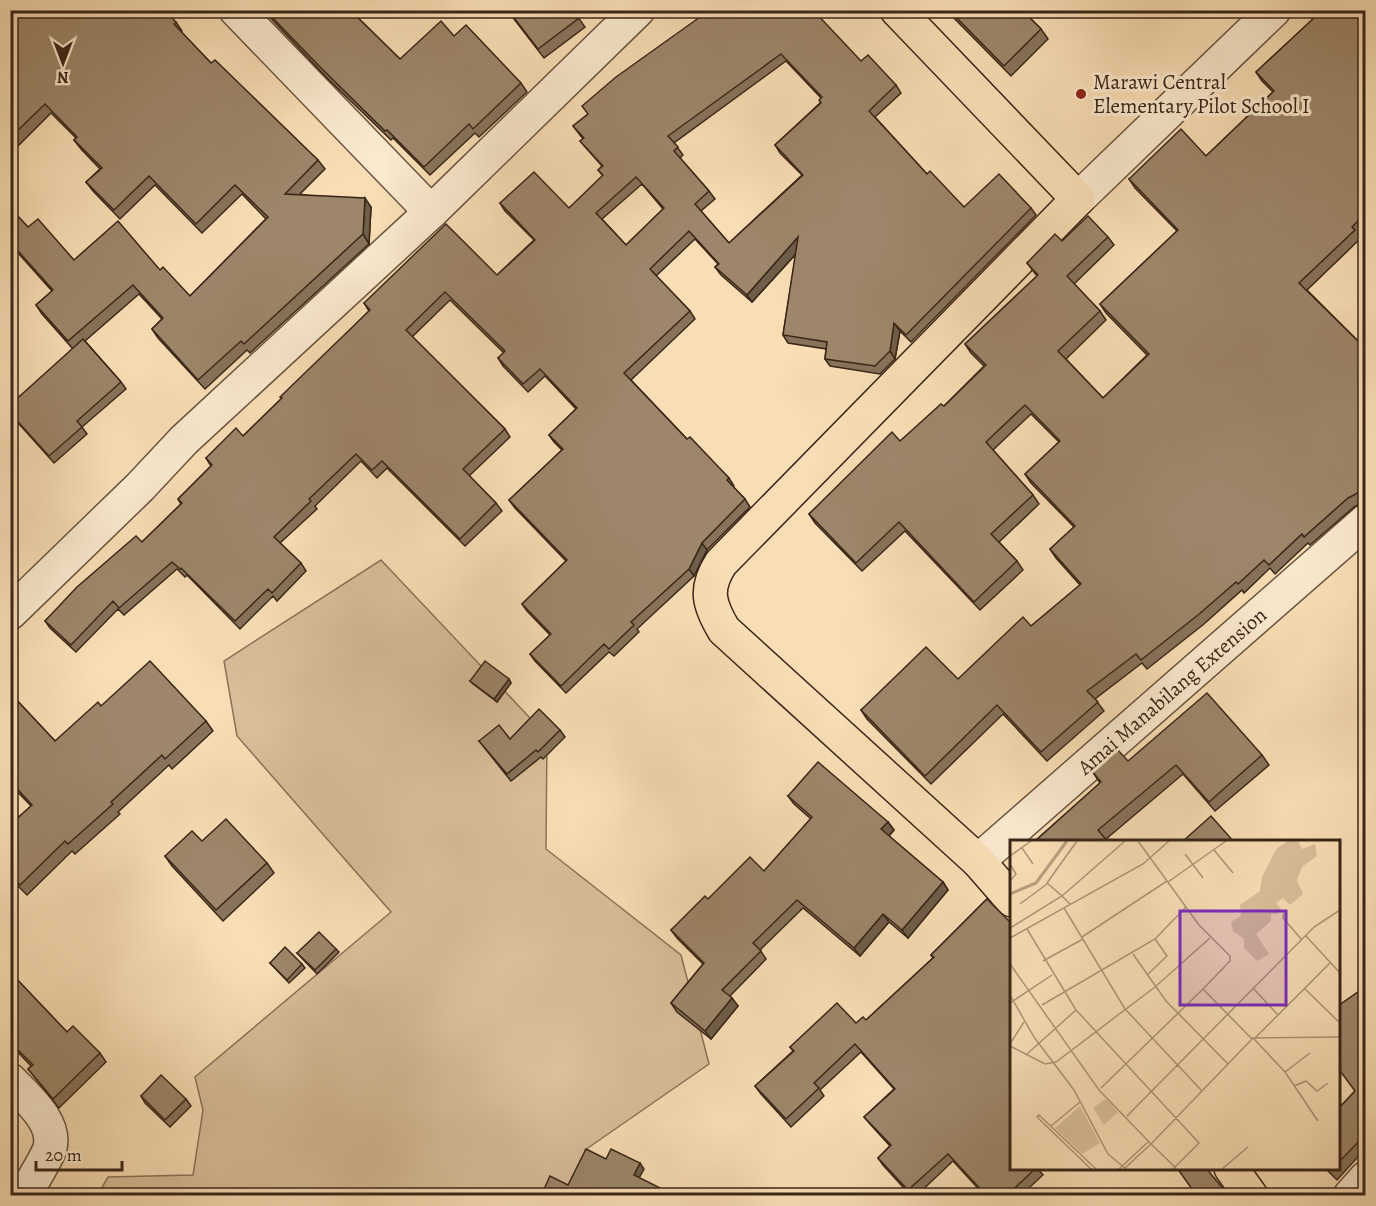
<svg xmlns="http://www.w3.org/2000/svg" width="1376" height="1206" viewBox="0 0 1376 1206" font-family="Alegreya,serif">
  <rect width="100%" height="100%" fill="#f9deb5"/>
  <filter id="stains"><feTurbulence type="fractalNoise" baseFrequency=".00333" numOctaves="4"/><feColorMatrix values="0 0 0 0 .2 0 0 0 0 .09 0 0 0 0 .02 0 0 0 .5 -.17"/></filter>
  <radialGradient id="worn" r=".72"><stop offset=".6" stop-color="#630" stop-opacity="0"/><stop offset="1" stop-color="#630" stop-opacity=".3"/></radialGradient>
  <!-- green -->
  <polygon fill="#d9bf9a" stroke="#8a7259" stroke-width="1.5" points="381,560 547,736 546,849 681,955 709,1064 585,1150 590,1195 97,1196 108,1177 193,1175 203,1110 195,1077 391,912 237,736 224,661"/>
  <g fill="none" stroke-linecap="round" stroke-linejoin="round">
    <!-- minor casing -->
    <g stroke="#6a543f" stroke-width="36">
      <g id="minor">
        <polyline points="236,10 431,212"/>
        <polyline points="1078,199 1274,10"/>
        <polyline points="10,613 140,487 184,440 431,212 638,10"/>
        <polyline points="978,861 1366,521"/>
        <path d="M10 1080C27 1098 59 1124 49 1151 44 1162 37 1173 31 1184"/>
        <polyline points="1350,1196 1366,1178"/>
      </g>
    </g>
    <!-- major casing -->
    <g stroke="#3a2618" stroke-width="36">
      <g id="major">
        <path d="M897 10 1078 199 721 563C704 589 709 605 724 630L978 861 1012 900"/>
        <polyline points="1231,1168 1251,1196"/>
      </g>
    </g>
    <!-- minor -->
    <use href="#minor" stroke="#fbeacf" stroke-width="33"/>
    <!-- major -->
    <use href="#major" stroke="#f9deb5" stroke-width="33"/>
  </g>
  <!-- wall -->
  <g fill="#87735b" stroke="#3a2618" stroke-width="1.5" fill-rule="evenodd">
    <polygon points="10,10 176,22 182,31 181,32 211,63 318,160 325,169 300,194 371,207 369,244 250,353 247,350 205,389 158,338 152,329 162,319 139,294 85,341 121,382 126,389 82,427 87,434 54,463 10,414 10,405 73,349 42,314 36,305 52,291 10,244 10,208 28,227 74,260 160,270 190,296 266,219 242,194 202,233 155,185 120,219 93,191 86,182 100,169 81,149 74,140 76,138 51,113 10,154"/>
    <polygon points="263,10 350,10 400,59 454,36 521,83 527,92 479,137 475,133 430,175 393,138 391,140 326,77"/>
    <polygon points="507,10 573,10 585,27 544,58"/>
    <polygon points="946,10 1022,10 1041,29 1048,39 1011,76"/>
    <polygon points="1308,10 1365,10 1365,229 1359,235 1361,238 1307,290 1365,348 1365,500 1362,503 1354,507 1310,545 1308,543 1275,574 1270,568 1244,593 1242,590 1204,624 1147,669 1142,663 1095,699 1104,711 1047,761 1003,714 931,784 867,719 861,710 958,679 1031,626 1080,585 1056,558 1050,549 1074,527 1031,483 1025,474 1059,442 1031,414 993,450 1033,495 1039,504 999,542 1017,561 1023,570 980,610 905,531 862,571 815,523 809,514 944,406 984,366 971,353 965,344 1037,276 1027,263 1062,241 1108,237 1114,245 1074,284 1100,311 1106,320 1066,359 1103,398 1147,355 1106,313 1100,304 1177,231 1135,188 1129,179 1206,156 1273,92 1262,81 1256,72 1314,18"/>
    <path d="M711 18 861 61 896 85 901 93 875 117 927 174 964 207 1031 208 1036 215 911 342 900 331 895 359 880 374 830 366 825 359 826 349 788 343 783 335 796 254 752 302 721 275 715 267 718 264 695 239 656 276 690 311 695 319 631 380 687 439 729 478 734 486 733 487 745 499 750 507 707 550 694 576 637 629 639 632 614 656 609 652 566 693 535 661 530 654 550 635 527 611 522 604 566 561 515 508 509 500 562 450 554 442 549 435 576 409 545 376 528 392 503 366 498 358 504 353 450 300 412 337 505 429 510 437 469 476 496 503 502 511 465 546 387 468 377 478 361 461 315 506 317 509 280 543 301 563 306 571 277 601 273 596 240 629 187 575 185 577 177 569 124 615 118 609 76 652 50 628 45 621 142 542 181 504 178 499 211 466 206 458 243 436 281 399 369 311 364 303 497 275 534 240 505 211 500 203 569 208 603 176 598 170 602 166 586 148 580 141 583 139 573 126ZM786 61 821 98 820 103 775 145 780 153 802 175 729 243 701 211 715 199 709 191 680 158 683 155 674 143ZM642 184 663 209 626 245 602 219Z"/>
    <polygon points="10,514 17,524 10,530"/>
    <polygon points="509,679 511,683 497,702 473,684 470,681"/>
    <polygon points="10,693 55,741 101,706 206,721 213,731 172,769 169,765 118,812 120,814 75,854 72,851 27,895 10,878 10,825 31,806 10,784"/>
    <polygon points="560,730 565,737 543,759 541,757 511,781 479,741 510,739"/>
    <polygon points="1262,755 1269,765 1215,811 1183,774 1106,839 1034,842 1100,783 1092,771 1128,761"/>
    <polygon points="788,796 888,822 894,830 889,836 943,882 948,890 908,938 889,922 860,956 803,908 760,950 766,959 730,996 738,1006 711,1039 677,1012 671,1003 703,964 677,938 671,930 708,899 764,871 811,819 794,804"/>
    <polygon points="202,841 267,863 274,873 223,921 172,866 165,856"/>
    <polygon points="987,899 1011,1168 1041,1168 1039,1170 1043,1175 1020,1196 985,1196 953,1161 916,1196 911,1196 883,1165 878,1158 890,1146 870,1124 864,1117 894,1089 861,1052 820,1090 824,1096 791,1127 761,1094 755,1086 793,1051 790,1047 866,1020 933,958 931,955"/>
    <polygon points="336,949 339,952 317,974 297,953"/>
    <polygon points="270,963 302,964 305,968 289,983"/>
    <polygon points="10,972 67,1032 100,1053 106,1062 59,1108 28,1069 31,1066 10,1044"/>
    <polygon points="1365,987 1365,1149 1337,1180 1325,1168 1338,1168 1338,1109 1355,1091"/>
    <polygon points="141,1096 186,1099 191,1106 170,1127 145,1103"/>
  </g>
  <!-- shaded-wall -->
  <g fill="#6e5e4a" stroke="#3a2618" stroke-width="1.5">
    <polygon points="365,198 371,207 369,244 363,234"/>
    <polygon points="798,237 804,245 752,302 747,295"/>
    <polygon points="894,323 900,331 895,359 890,351"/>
    <polygon points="702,543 707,550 694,576 689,569"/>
    <polygon points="509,679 511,683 497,702 494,699"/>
    <polygon points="888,822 894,830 887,838 881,829"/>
    <polygon points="943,882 948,890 908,938 902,930"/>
    <polygon points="883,914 889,922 860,956 854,948"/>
    <polygon points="732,998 738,1006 711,1039 705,1031"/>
    <polygon points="640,1163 644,1169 638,1180 634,1175"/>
  </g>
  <!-- building -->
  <g fill="#9d866a" stroke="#3a2618" stroke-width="1.5" fill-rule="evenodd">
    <polygon points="10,10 164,10 176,22 174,24 211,63 215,60 318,160 285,194 365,198 363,234 244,344 241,341 198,380 152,329 163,318 133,285 68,341 36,305 53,290 10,242 10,208 28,227 38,219 74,260 118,221 160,270 163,267 190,296 268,217 235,185 196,224 149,176 114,210 86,182 102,168 74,140 77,137 45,104 10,138"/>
    <polygon points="265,10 350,10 400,59 441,21 454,36 466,25 521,83 473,129 469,124 424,167 387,130 385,131 321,68"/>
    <polygon points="508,10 573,10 579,18 538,49"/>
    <path d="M719 10H813L861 61 868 55 896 85 869 111 927 174 930 171 964 207 999 174 1031 208 906 335 894 323 890 351 875 366 825 359 827 342 783 335 798 237 747 295 715 267 719 264 689 231 650 269 690 311 624 373 687 439 690 437 729 478 727 480 745 499 702 543 689 569 631 622 634 625 609 649 604 644 561 686 530 654 551 634 522 604 567 560 509 500 563 449 549 435 577 408 540 369 523 384 498 358 505 351 445 292 406 330 505 429 463 469 496 503 460 539 382 461 372 470 356 454 309 499 311 501 274 537 301 563 272 593 268 589 235 621 181 568 180 569 172 562 119 608 113 601 71 645 45 621 77 587 136 536 142 542 182 503 178 499 212 465 206 458 236 428 243 436 282 398 280 397 370 310 364 303 446 224 497 275 535 240 500 203 534 172 569 208 603 175 598 170 603 166 580 141 584 138 573 126 588 114 582 106 616 77 707 12 711 18ZM781 54 822 97 819 100 821 103 775 145 803 175 729 243 695 204 709 191 674 151 678 147 668 136ZM636 177 664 208 626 245 596 213Z"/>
    <polygon points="949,10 1022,10 1041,29 1004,66"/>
    <polygon points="1308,10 1365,10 1365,214 1352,227 1355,230 1299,283 1365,348 1365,485 1356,494 1348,498 1304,537 1302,534 1269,565 1264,560 1238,584 1236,582 1198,615 1141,660 1136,654 1087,691 1098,702 1041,752 997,705 925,776 861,710 926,647 958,679 1023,617 1031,626 1081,584 1050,549 1075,526 1025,474 1060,441 1025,405 986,442 1033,495 991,534 1017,561 974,602 899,522 856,563 809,514 892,432 900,441 941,404 944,406 986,365 965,344 1038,275 1027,263 1055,234 1062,241 1088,216 1108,237 1067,276 1100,311 1058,351 1103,398 1149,354 1100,304 1178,230 1129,179 1181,129 1206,156 1274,91 1256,72 1315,17"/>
    <polygon points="83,339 121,382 77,421 82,427 49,456 10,413 10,405"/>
    <polygon points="150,661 206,721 165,759 162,755 111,802 113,804 68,844 65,841 20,885 10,875 10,825 32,805 10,781 10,693 55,741 98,702 101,706"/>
    <polygon points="485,661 509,679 494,699 470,681"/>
    <polygon points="1207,693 1262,755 1209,802 1176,765 1098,830 1108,842 1034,842 1101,782 1092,771 1117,749 1128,761"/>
    <polygon points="539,709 560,730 538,752 536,750 507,774 479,741 499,725 510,739"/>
    <polygon points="818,762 888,822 881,829 943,882 902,930 883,914 854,948 797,900 753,943 761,951 722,990 732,998 705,1031 671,1003 704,963 671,930 705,896 708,899 750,857 764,871 812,817 788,796"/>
    <polygon points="1211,816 1234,842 1182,842"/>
    <polygon points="226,819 267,863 216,910 165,856 192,831 202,841"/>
    <polygon points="987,899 1011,923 1011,1168 1036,1168 1006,1196 987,1196 948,1154 908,1190 878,1158 891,1145 864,1117 895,1089 855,1044 814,1083 819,1088 786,1119 755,1086 794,1051 790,1047 837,1003 856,1023 863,1017 866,1020 934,957 931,955"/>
    <polygon points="319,932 336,949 315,970 297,953"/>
    <polygon points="285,947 302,964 287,980 270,963"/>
    <polygon points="10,972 67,1032 73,1026 100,1053 53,1099 28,1069 33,1065 10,1042"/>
    <polygon points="1365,987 1365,1135 1338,1163 1338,1109 1355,1091 1338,1068 1338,1006"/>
    <polygon points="161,1075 186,1099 165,1120 141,1096"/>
    <polygon points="586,1149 606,1159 611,1149 640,1163 634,1175 676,1196 541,1196 550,1176 568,1185"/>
    <polygon points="1177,1168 1206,1168 1229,1196 1197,1196"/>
  </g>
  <!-- markers -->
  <circle fill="#8f2418" stroke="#fbeacf" stroke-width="2" cx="1081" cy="94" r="6"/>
  <g text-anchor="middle" stroke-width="6" stroke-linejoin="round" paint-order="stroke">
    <!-- poi labels -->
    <g font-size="21" fill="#3a2618" stroke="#fbeacf" text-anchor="start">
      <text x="1093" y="89">Marawi Central<tspan x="1093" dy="24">Elementary Pilot School I</tspan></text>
    </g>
    <!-- street labels -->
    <g font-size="21" fill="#3a2618" stroke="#fbeacf">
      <text transform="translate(1172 691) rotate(-41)" y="7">Amai Manabilang Extension</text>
    </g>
  </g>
  <!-- overview -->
  <g transform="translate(1010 840)">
    <rect width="330" height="330" fill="#f9deb5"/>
    <path d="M278 1H288L292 9 305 4 307 16 292 27 287 40 293 54 280 65 273 58 266 63 271 69 268 74H261V81L246 94 259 114 247 121 234 108V99L223 91 221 82 231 76 230 65 250 51 252 37 267 8ZM96 259 108 272 94 285 83 268ZM70 266 90 303 72 314 45 288Z" fill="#d9bf9a"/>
    <path fill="none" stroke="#b89f80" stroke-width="3" d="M0 54 26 43 57 1"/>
    <path fill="none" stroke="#ad9476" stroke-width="1.5" d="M128 1 189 85 220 116V121L193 149 242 199M12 8 23 24M204 10 223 33M175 14 193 38M0 16 21 1M0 24 6 34 0 41M158 42 216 1M10 64 37 44M60 64 52 56 115 1M54 68 115 169 192 251M274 73 273 78 292 100M0 88 52 56 37 43 67 1M17 89 66 170 189 303 163 329M296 96 330 133M72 97 157 41M0 98 133 24 159 1M123 114 156 161 218 224M33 121 73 99M0 124 89 250 141 304 243 198 330 197M137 135 157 116 145 99M243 148 268 175M295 149 330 183M0 155 24 197 64 250 98 314 116 329M0 163 42 135M32 165 145 99 176 67M245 198 320 123M244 199 275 232 308 281M0 204 14 182M0 206 35 224 46 222 145 147 200 98M17 214 66 170M275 232 300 213M284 246 296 241 307 251 318 243M91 248 193 149M117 276 304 87 330 70M41 286 70 262M115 328 141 304 166 328M81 329 27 277 29 275 86 329M109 329 138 302M212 329 238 307"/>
    <path fill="#7b2cbf" fill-opacity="0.15" stroke="#7b2cbf" stroke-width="3" d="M170 71H276V165H170Z"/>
    <rect width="330" height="330" fill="none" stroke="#3a2618" stroke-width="3"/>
  </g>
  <!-- margin -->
  <rect width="1376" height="1206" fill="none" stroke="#f9deb5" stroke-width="36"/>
  <rect x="12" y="12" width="1352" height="1182" fill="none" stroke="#3a2618" stroke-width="3"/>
  <rect x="18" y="18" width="1340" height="1170" fill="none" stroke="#3a2618" stroke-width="1.5"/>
  <!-- north arrow -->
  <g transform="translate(63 63) rotate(180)" stroke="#fbeacf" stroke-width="4.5" paint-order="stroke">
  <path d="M0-4.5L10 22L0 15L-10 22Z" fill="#3a2618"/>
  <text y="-9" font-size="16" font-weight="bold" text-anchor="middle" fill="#3a2618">N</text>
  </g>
  <!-- scale -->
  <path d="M36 1161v9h86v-9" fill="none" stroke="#3a2618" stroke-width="3"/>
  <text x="45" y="1161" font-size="18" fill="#3a2618" stroke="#fbeacf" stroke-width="4.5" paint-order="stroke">20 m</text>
  <rect width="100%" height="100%" filter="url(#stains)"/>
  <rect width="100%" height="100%" fill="url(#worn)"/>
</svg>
